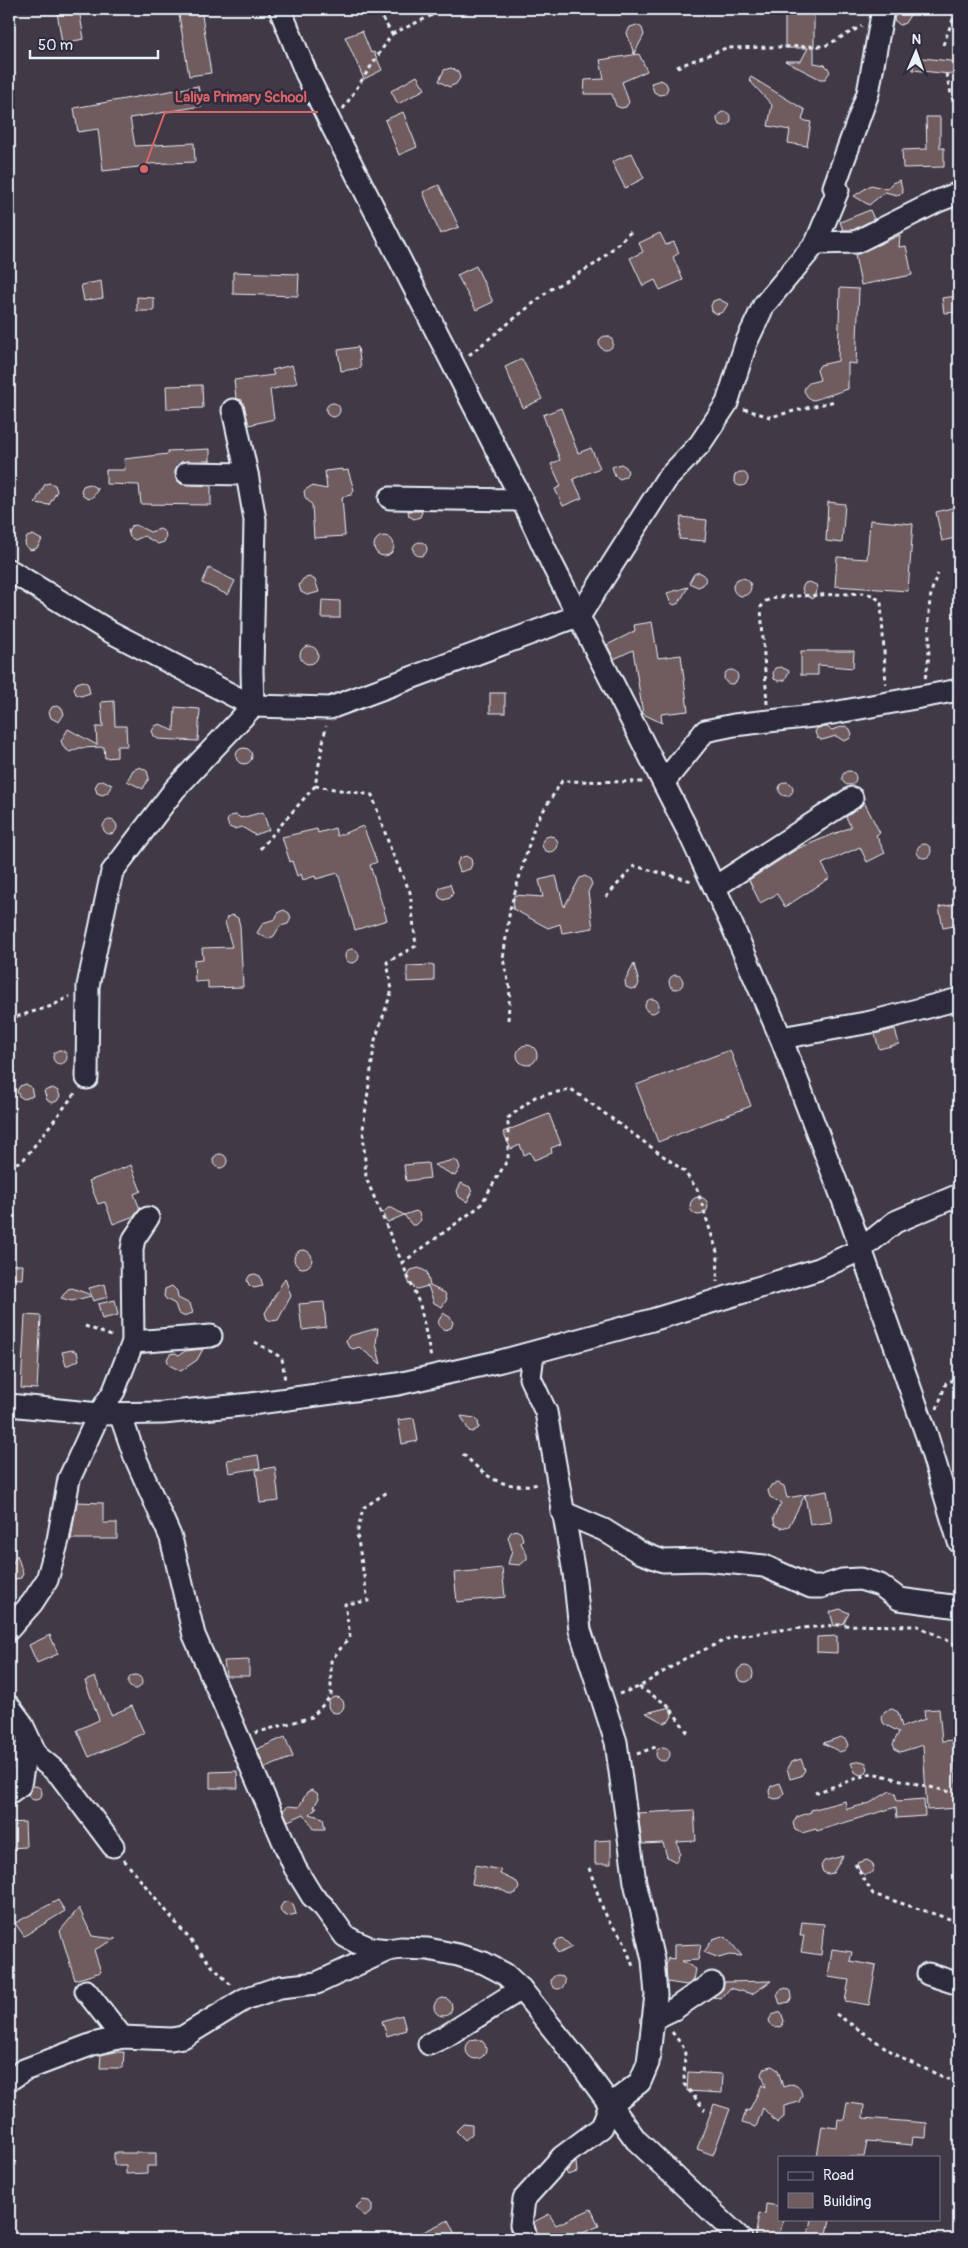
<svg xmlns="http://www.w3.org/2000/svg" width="968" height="2248" viewBox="0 0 968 2248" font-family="Pangolin,sans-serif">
  <rect width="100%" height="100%" fill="#423947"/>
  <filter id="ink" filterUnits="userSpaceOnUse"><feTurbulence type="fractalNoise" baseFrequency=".02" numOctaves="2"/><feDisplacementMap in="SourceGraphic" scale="10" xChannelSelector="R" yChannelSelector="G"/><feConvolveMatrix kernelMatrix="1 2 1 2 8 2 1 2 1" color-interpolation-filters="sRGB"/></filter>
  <g filter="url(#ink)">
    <!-- building -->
    <g fill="#705b5e" stroke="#e8f1f8">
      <polygon points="79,9 84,39 62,43 57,12"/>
      <polygon points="178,9 201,9 211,73 189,76"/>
      <polygon points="785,9 814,9 814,63 825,65 828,68 830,72 825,79 820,79 785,61 801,61 808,48 785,48"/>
      <polygon points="901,10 910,15 905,23 900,25 894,20 896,12"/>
      <polygon points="637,25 642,28 644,35 634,54 627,33 630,27"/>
      <polygon points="362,31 371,53 374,52 382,70 364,79 345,37"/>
      <polygon points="639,54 647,71 622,82 629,102 626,107 621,108 616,106 612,94 584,94 585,80 604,79 600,60"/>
      <polygon points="914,57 959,62 959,75 913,70"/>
      <polygon points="451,68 458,71 460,78 456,84 449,87 439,81 444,70"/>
      <polygon points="417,76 425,89 398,104 391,91"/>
      <polygon points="751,77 805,110 802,120 811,122 807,146 788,143 790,130 768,126 772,105 749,80"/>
      <polygon points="661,80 666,83 668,88 665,94 659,95 654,92 651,83"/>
      <polygon points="198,86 202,106 130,118 135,146 194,143 195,162 147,164 147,166 103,171 98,129 78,132 74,108"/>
      <circle cx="724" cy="119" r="7"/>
      <polygon points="403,112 417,147 399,155 385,120"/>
      <polygon points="926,117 940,117 940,148 944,148 944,167 903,168 902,150 927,149"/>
      <polygon points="632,153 644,178 625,188 612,162"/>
      <polygon points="900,180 903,193 897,195 885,192 869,205 854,196 871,185 887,189 892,183"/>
      <polygon points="439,185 459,227 440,234 423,192"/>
      <polygon points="870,210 874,219 853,230 843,230 840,222"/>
      <polygon points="660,233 666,245 674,242 679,253 673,257 683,280 660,290 655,280 643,286 630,258 643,252 639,243"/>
      <polygon points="900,235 899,247 906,246 912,275 861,285 855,255"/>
      <polygon points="476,266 493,302 476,310 457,275"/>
      <polygon points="233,272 299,274 298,296 233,294"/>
      <polygon points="101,281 103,298 84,301 81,285"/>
      <polygon points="840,288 859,289 856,364 848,363 848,389 814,400 809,399 804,391 805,387 809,383 820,380 817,370 820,365 838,361"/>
      <polygon points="957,296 959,312 944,313 942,298"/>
      <polygon points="137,297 154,298 154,311 137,311"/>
      <polygon points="719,299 728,304 723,312 717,314 712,311 711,306 713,301"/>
      <circle cx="606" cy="343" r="7"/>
      <polygon points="358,347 361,368 341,371 338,350"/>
      <polygon points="522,359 542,399 523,408 505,367"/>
      <polygon points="292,365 297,383 270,390 274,419 249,425 242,400 236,398 234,380 274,375 272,370"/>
      <polygon points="202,385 203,408 167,409 166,386"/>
      <circle cx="333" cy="410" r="7"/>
      <polygon points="561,408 578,453 591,448 600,468 573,479 582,498 563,506 555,489 561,486 551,464 560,460 543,415"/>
      <polygon points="210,449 210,461 181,462 177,466 175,473 181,484 211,486 211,505 141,504 139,485 106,484 106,470 125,470 124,459 168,454 168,451"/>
      <polygon points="621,464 626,467 628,472 625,477 620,479 615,476 612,467"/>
      <polygon points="343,469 343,471 348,470 354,490 351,495 342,497 345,536 314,538 312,505 305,497 304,491 311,486 327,489 325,471"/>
      <circle cx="741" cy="479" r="7"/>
      <polygon points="50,483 55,485 57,491 49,505 35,503 45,484"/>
      <polygon points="89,484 98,489 93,497 88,499 83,496 81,491 83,486"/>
      <polygon points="828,502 845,504 842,543 826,541"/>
      <polygon points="959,506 959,537 942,541 936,512"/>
      <polygon points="408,511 422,511 422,512 420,517 414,519 409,516"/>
      <polygon points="681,517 707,520 705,541 679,539"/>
      <polygon points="870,520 913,524 908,591 835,586 837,557 867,559"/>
      <polygon points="136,525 150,532 160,529 165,532 166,537 164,542 158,544 144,536 135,540 130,537 128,531 131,526"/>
      <polygon points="33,535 42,540 37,548 31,550 26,547 25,542 27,537"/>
      <circle cx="384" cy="546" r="10"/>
      <circle cx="420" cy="549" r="7"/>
      <polygon points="209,568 235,581 228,595 202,583"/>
      <polygon points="699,572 704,575 706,580 703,585 698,587 689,583 694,574"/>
      <polygon points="309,577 315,580 319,592 307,595 301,592 299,585 303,579"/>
      <circle cx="742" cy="587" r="9"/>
      <polygon points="810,582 818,586 813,599 804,594 802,588 805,583"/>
      <polygon points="688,587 679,603 674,605 670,602 667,593"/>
      <polygon points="322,600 340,601 340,618 321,618"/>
      <polygon points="652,622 658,658 681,655 688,711 661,714 662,723 643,714 633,650 614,659 607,645 635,631 634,625"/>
      <circle cx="309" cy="655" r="9"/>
      <polygon points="801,651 854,651 853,668 818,665 818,675 801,675"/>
      <polygon points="781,667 789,671 785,680 779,681 774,679 773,673 775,668"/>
      <circle cx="731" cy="677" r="7"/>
      <polygon points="83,681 88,684 90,693 81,696 76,694 74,688 77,683"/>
      <rect x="490" y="693" width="15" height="20"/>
      <polygon points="114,701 115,726 126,726 127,746 117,746 117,757 105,758 104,747 79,748 70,752 64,748 61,741 68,729 97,745 96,727 103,727 101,702"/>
      <polygon points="57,706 62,708 64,714 59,722 51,718 49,712 52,707"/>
      <polygon points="175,707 200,709 198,741 158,739 154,736 152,731 155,726 160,724 174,731"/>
      <polygon points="845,726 850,729 852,734 849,739 844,741 836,736 822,740 817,737 815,732 817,728 827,727 832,730"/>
      <circle cx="244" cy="756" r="8"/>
      <polygon points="140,767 147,771 149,778 143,789 127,781 133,770"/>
      <circle cx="849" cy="778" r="7"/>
      <polygon points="103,780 112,785 107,793 102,795 97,793 95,787 98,782"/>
      <circle cx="786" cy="789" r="7"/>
      <polygon points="864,802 880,833 876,835 885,853 867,862 860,847 822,864 830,878 785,907 777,894 760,903 749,880 797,849 851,827 846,817 859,808"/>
      <polygon points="263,812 269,830 255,835 242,827 234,829 229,827 227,821 230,816 236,815 241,818"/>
      <circle cx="110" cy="827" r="7"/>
      <polygon points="363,826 377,862 370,865 387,920 355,930 338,873 316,879 315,876 303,880 301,874 297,876 292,861 290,862 282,837 317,829 318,833 335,828 337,836"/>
      <circle cx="550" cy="844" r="8"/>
      <circle cx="924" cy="851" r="7"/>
      <polygon points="466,856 471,859 472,864 470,869 460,872 457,863 460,858"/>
      <polygon points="556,876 564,907 580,878 585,876 590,879 592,884 588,892 593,928 562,933 560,924 548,928 513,909 514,895 543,897 539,880"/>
      <polygon points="450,884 453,893 450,898 444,900 439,897 438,892 441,887"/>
      <polygon points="957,904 959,925 943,928 939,907"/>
      <polygon points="284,910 289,913 291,918 288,924 280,926 274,936 268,939 257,933 263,923 275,919 279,912"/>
      <polygon points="233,915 238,918 240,926 243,987 208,988 208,981 195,982 194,960 203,959 202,948 232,947 225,922 227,917"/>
      <circle cx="352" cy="956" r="7"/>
      <polygon points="634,964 639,983 637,988 631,989 626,987 625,981"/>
      <polygon points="434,965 434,981 407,982 407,966"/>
      <circle cx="676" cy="982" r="7"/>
      <circle cx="652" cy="1006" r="7"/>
      <polygon points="895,1029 899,1044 879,1049 875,1034"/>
      <circle cx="527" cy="1055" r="10"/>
      <circle cx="60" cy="1057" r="7"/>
      <polygon points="730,1050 751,1106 658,1142 636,1085"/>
      <polygon points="26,1084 31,1087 33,1096 24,1099 19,1096 17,1091 20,1086"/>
      <polygon points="53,1088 58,1091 60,1096 57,1101 52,1103 47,1100 44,1091"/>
      <polygon points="549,1114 561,1144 551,1148 552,1153 534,1160 530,1152 524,1155 520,1145 511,1149 503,1132"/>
      <circle cx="220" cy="1161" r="7"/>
      <polygon points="453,1160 458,1162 460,1168 455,1176 434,1165"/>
      <polygon points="428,1163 430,1178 406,1181 404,1165"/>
      <polygon points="131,1165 141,1191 134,1194 140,1209 134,1216 113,1224 105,1202 98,1204 89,1181"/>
      <polygon points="461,1183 470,1187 472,1193 467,1202 459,1197 457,1191"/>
      <circle cx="699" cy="1206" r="9"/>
      <polygon points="388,1208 392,1208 404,1215 416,1211 419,1213 421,1220 416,1225 412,1225 404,1215 388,1222 385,1220 383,1213"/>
      <circle cx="303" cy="1259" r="9"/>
      <polygon points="9,1265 23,1265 22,1279 9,1278"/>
      <polygon points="419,1268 427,1272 430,1286 445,1293 447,1299 442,1307 434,1303 428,1286 417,1289 410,1285 407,1277 411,1270"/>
      <polygon points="255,1274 260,1276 263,1286 254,1288 249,1285 247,1280 250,1275"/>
      <polygon points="285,1278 291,1296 278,1320 272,1321 267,1319 265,1313"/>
      <polygon points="105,1284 108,1297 93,1301 91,1296 72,1301 61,1298 68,1289 72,1288 91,1295 89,1288"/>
      <polygon points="172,1286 177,1291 178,1298 190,1304 193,1313 183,1316 178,1313 175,1304 166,1299 164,1296 165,1289"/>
      <polygon points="115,1300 118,1315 102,1319 98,1304"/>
      <polygon points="324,1302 326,1327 302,1330 299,1304"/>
      <polygon points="443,1313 451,1318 453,1323 451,1328 445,1330 440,1327 438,1322"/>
      <polygon points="25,1315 41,1316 37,1389 21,1388"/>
      <polygon points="378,1328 376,1344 381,1364 359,1347 353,1349 348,1346 346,1341 349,1336"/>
      <polygon points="203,1349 197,1360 181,1371 169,1365 167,1359 170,1354 175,1353 179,1355 185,1351"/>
      <polygon points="72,1350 77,1352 79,1360 66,1366 62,1352"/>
      <polygon points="461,1416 475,1418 478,1421 479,1428 472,1432 469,1431"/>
      <polygon points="414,1418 418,1441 402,1444 398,1420"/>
      <polygon points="258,1455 260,1468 229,1473 227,1460"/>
      <polygon points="275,1467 279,1501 260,1503 256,1470"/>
      <polygon points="778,1483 784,1486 787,1498 827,1491 832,1522 810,1525 805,1495 789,1526 781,1528 775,1525 773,1518 781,1503 770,1497 768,1491 771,1485"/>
      <polygon points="77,1502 103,1503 103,1523 117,1523 117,1539 71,1539"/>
      <polygon points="516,1530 521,1533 523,1539 521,1543 527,1555 527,1559 520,1565 508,1564 512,1550 508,1537 511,1532"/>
      <polygon points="17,1555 23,1573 21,1578 15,1579 10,1577 9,1570"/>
      <polygon points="502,1568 505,1597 457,1602 454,1573"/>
      <polygon points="840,1609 849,1613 844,1623 834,1626 830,1612"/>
      <polygon points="50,1635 58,1654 37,1663 29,1645"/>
      <polygon points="837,1636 837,1653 817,1652 817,1637"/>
      <polygon points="249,1660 249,1676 226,1676 224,1661"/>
      <circle cx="745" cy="1674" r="8"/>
      <circle cx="135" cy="1682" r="7"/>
      <polygon points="95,1677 111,1715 132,1706 144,1733 89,1757 77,1730 99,1720 85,1681"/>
      <circle cx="336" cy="1705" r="8"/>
      <polygon points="670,1707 672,1716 669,1721 664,1723 646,1713"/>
      <polygon points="892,1709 898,1712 902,1727 925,1719 924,1710 939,1709 942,1741 953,1740 956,1783 959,1783 959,1808 927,1810 923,1745 900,1752 895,1749 893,1744 899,1732 884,1724 881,1717 885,1711"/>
      <polygon points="285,1737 293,1757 265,1768 257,1749"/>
      <polygon points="841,1737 846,1740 848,1745 845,1750 840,1752 823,1743"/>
      <circle cx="663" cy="1754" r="7"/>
      <polygon points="801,1759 805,1770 801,1776 790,1779 787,1768 791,1762"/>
      <polygon points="861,1761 866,1763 868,1769 865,1774 860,1775 855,1772 851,1763"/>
      <polygon points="237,1771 238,1788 210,1788 210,1772"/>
      <polygon points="780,1783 784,1793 781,1798 775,1799 770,1797 769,1791 771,1786"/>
      <circle cx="35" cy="1793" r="7"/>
      <polygon points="312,1790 317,1793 319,1798 314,1807 317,1807 310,1814 323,1818 325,1829 314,1829 304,1814 288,1821 283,1810 288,1806 299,1807 307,1792"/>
      <polygon points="890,1791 895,1793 897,1801 924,1799 925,1816 897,1818 896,1807 817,1831 816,1829 802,1833 795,1830 793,1823 797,1817 811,1812 811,1810 845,1801 847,1809 870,1803"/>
      <polygon points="694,1810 696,1841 677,1842 680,1853 676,1862 667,1857 663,1843 642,1844 638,1813"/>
      <polygon points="25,1822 26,1847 9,1848 9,1823"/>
      <polygon points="611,1840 611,1864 595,1864 595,1841"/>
      <polygon points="843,1856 833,1873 828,1874 823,1872 821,1866 824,1861"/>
      <polygon points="867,1860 872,1863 874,1868 871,1873 865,1875 860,1872 857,1863"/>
      <polygon points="475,1865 501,1870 500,1874 517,1882 519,1888 516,1893 511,1895 500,1889 472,1884"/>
      <polygon points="58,1900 65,1911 24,1936 15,1923"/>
      <polygon points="288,1901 293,1904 296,1914 287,1916 282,1913 280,1908 283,1903"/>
      <polygon points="79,1908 92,1936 116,1939 94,1950 101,1972 75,1980 60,1931"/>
      <polygon points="802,1922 824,1924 821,1955 801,1952 804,1936 800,1936"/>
      <polygon points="722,1936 727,1938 742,1956 729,1955 719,1958 704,1952 713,1939"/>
      <polygon points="562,1938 572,1947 560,1953 557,1952 554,1945 559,1939"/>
      <polygon points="701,1944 698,1960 682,1961 696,1969 694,1980 687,1985 667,1982 666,1966 668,1958 674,1959 674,1945"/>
      <polygon points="832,1949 852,1952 850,1961 876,1966 869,2005 845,2001 849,1980 828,1977"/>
      <circle cx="558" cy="1982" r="7"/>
      <polygon points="771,1981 752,1994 730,1988 721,1999 713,1997 723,1989 724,1982"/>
      <polygon points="786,1988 791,1991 792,1997 789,2002 780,2004 777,1995 780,1990"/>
      <circle cx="443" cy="2007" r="9"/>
      <polygon points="781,2012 784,2021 782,2026 776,2028 771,2025 769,2020 772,2015"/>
      <polygon points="402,2015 406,2030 387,2036 382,2021"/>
      <circle cx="476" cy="2049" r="10"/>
      <polygon points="115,2052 124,2052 123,2068 100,2068 101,2055"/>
      <polygon points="772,2066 778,2070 783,2087 793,2084 800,2088 802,2095 799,2102 784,2106 784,2117 777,2123 763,2108 756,2127 742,2123 746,2110 749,2111 762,2085 766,2087 762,2074 765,2068"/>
      <polygon points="688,2072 723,2074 722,2093 687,2091"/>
      <polygon points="847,2103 864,2105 863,2118 927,2123 926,2138 913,2137 912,2145 867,2141 864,2157 817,2157 822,2126 837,2128 838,2119 844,2120"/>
      <polygon points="714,2104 730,2109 713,2155 697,2149"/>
      <polygon points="463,2124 472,2125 472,2134 465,2140 456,2131"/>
      <polygon points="114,2153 156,2153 156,2166 147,2166 147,2173 126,2174 126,2165 114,2165"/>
      <polygon points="576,2162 577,2172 568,2175 566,2172"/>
      <polygon points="363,2200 369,2201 372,2205 372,2211 365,2217 356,2207"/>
      <polygon points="766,2204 779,2206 779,2219 783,2219 779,2239 755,2239 759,2213 765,2214"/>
      <polygon points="591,2209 599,2226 569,2239 539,2239 534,2222 549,2214 556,2225"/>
      <polygon points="811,2219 830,2219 826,2239 807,2239"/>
      <polygon points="448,2220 455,2234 445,2239 409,2239"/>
    </g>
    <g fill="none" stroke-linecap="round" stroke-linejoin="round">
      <!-- minor casing -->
      <g stroke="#e8f1f8" stroke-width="25">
        <g id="minor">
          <polyline points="280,9 306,73 332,126 522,500 552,564 690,835 731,923 781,1038 850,1218 927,1436 959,1542"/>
          <polyline points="816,243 856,242 938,201 959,193"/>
          <polyline points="187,473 247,474"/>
          <polyline points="390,498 522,500"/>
          <polyline points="9,570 109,631 253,706 330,708 580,615 666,480 700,444 727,403 746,343 764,305 816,243 838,190 834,187 868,93 883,9"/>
          <polyline points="664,782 705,731 734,725 822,715 959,690"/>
          <polyline points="715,887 852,798"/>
          <polyline points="781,1038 871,1022 959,999"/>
          <polyline points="87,1078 88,986 112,872 175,789 253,706 252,671 255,520 247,474 233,410"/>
          <polyline points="133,1342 211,1336"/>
          <polyline points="9,1405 99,1414 114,1391 133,1342 132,1249 134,1239 148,1218"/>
          <polyline points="120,1414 135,1457 171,1538 194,1635 295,1868 312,1896 324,1907 345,1936 356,1942 370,1948 388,1950 401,1948 428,1949 458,1955 484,1963 505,1974 521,1989 576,2058 636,2140 741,2239"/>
          <polyline points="562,1512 604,1530 639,1552 663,1561 704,1560 764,1566 811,1587 821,1587 842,1580 860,1579 880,1585 899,1599 959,1607"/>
          <polyline points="9,1629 32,1603 47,1580 58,1540 69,1479 99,1414 163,1413 251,1404 398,1384 501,1361 652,1320 819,1269 860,1250 895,1222 959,1195"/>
          <polyline points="9,1706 21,1722 37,1756 59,1774 113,1846"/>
          <polyline points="9,1793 20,1785 28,1739"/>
          <polyline points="928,1974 959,1984"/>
          <polyline points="86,1991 122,2037"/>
          <polyline points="653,2019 674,2009 712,1983"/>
          <polyline points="429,2044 446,2036 521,1989"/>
          <polyline points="9,2080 24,2070 93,2044 122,2037 171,2039 183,2037 245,1999 280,1987 317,1983 388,1950"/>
          <polyline points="527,2239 521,2225 524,2199 562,2157 602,2127 610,2105 640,2082 648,2063 656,1995 653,1960 635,1882 616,1742 580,1630 574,1573 546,1412 530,1378 533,1353"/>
        </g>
      </g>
      <!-- path -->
      <g stroke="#e8f1f8" stroke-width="3" stroke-dasharray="4 4" stroke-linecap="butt">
        <polyline points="392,34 435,14"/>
        <polyline points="943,45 957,9"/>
        <polyline points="677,67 726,48 825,46 862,26"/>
        <polyline points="946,74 959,124"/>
        <polyline points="343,109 392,34 377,9"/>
        <polyline points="469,355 551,289 597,263 633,230"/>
        <polyline points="744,409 770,417 835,401"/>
        <path d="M925 678C935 644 921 606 938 574"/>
        <polyline points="767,704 761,607 766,601 777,597 865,593 874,596 881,602 886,684"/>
        <polyline points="315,786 372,795 391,850 410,892 416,946 387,962 392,990 375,1040 363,1129 366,1178 420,1305 431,1358"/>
        <polyline points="260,849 315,786 326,726"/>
        <polyline points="606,897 634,866 692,881"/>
        <polyline points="9,1019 52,1006 70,996"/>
        <polyline points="508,1020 510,989 503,959 510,909 535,824 562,781 644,782"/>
        <polyline points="9,1167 24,1159 76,1092"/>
        <polyline points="402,1263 480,1206 508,1159 508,1118 535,1097 571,1089 684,1171 697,1189 718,1255 717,1282"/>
        <polyline points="85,1326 114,1337"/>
        <polyline points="255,1342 282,1358 285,1381"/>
        <polyline points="937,1409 946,1383 959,1378"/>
        <path d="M463 1454C491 1481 501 1489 541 1484"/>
        <polyline points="639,1687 668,1705 688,1733"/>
        <polyline points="619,1694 639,1687 684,1659 732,1637 780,1630 837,1625 918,1626 959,1646"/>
        <polyline points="255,1733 312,1717 331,1696 331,1661 350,1636 345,1604 368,1601 357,1534 363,1508 389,1491"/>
        <polyline points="637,1754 658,1746"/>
        <polyline points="815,1793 872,1773 959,1794"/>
        <polyline points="124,1860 211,1965 232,1986"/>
        <polyline points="855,1864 873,1894 959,1922"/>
        <polyline points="589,1868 603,1909 610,1923 623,1939 634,1969"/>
        <polyline points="836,2014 901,2058 959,2084"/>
        <polyline points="672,2032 685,2049 684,2084 705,2110"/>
      </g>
      <!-- minor -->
      <use href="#minor" stroke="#2f2a3d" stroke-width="21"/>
    </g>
  </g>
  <!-- callouts -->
  <path fill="none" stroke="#db6466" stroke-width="2" d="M144 169L165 112H318"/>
  <circle fill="#db6466" stroke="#2f2a3d" stroke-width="2" cx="144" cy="169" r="5"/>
  <g font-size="15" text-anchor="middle" font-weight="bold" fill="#db6466" stroke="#2f2a3d" stroke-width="5" stroke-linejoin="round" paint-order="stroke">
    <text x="241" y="102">Laliya Primary School</text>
  </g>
  <!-- margin -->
  <rect width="968" height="2248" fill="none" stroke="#2f2a3d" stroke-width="30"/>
  <rect x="15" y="15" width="938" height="2218" fill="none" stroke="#e8f1f8" stroke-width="2" filter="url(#ink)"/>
  <!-- legend -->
  <rect x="778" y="2156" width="162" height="65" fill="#2f2a3d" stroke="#797a88"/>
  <rect x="788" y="2172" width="25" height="8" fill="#2f2a3d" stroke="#797a88"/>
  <text x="823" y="2180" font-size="15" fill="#e8f1f8">Road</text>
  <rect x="788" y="2193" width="25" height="15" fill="#705b5e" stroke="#797a88"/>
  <text x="823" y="2206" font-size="15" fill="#e8f1f8">Building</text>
  <!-- north arrow -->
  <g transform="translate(916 52) rotate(2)" stroke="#2f2a3d" stroke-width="4" paint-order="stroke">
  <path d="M0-4L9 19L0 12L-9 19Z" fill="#e8f1f8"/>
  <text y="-8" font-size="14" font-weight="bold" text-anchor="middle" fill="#e8f1f8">N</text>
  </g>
  <!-- scale -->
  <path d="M30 50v8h128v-8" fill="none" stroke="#e8f1f8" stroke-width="2.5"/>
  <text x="38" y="50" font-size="15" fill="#e8f1f8" stroke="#2f2a3d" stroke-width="4" paint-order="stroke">50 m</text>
</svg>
